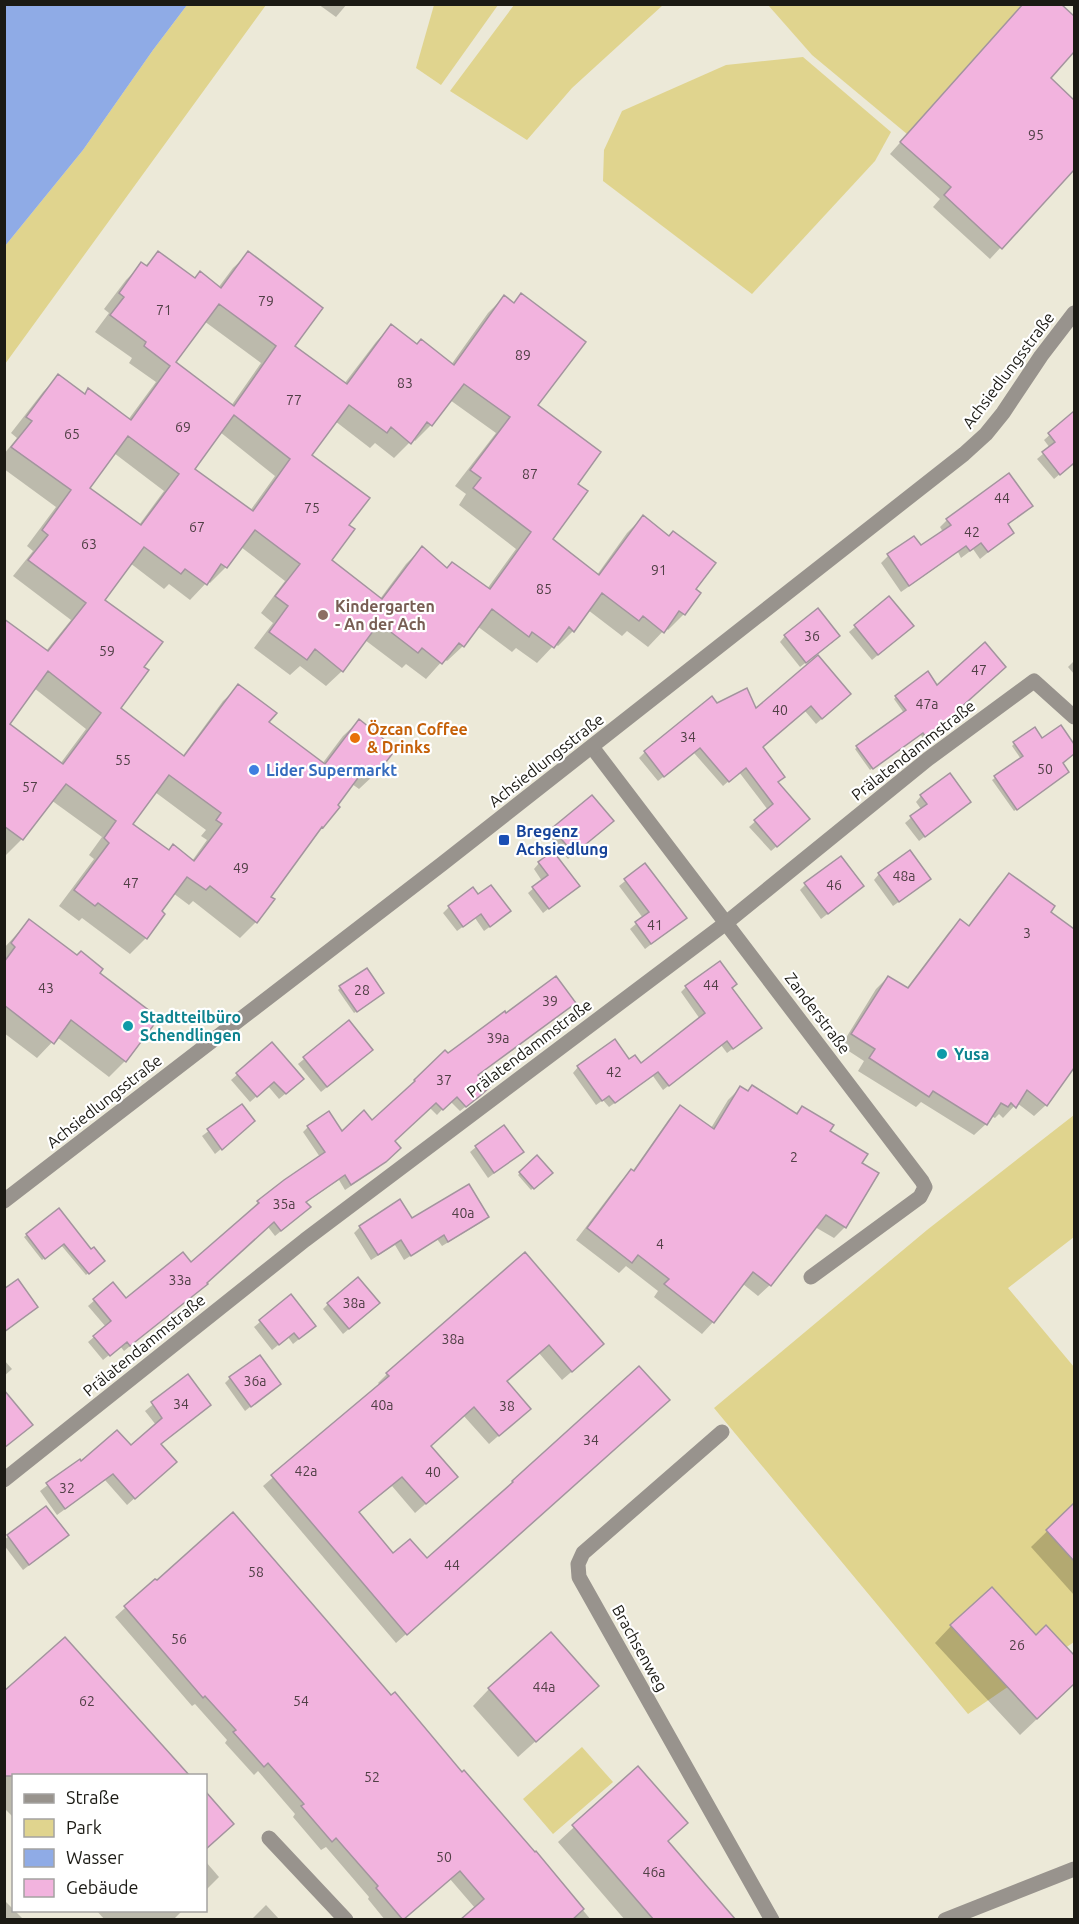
<svg xmlns="http://www.w3.org/2000/svg" width="1079" height="1924" viewBox="0 0 1079 1924" font-family="Ubuntu,sans-serif">
  <rect width="100%" height="100%" fill="#ece9d8"/>
  <!-- green -->
  <g fill="#e0d48e">
    <polygon points="187,5 266,5 5,364 5,246 83,150 153,50"/>
    <polygon points="434,5 498,5 441,85 416,68"/>
    <polygon points="514,5 514,4 663,5 572,88 527,140 450,91"/>
    <polygon points="768,5 1022,5 907,134 812,55"/>
    <polygon points="803,57 891,132 875,161 752,294 603,181 604,150 622,111 726,65"/>
    <polygon points="1074,1115 1074,1237 1008,1288 1074,1367 1074,1642 968,1714 714,1408 927,1230"/>
    <polygon points="582,1747 613,1782 553,1834 523,1799"/>
  </g>
  <!-- water -->
  <polygon fill="#8fabe6" points="5,4 187,5 153,50 83,150 5,246"/>
  <!-- shadow -->
  <g fill="#0003" fill-rule="evenodd">
    <polygon points="318,4 347,4 336,17"/>
    <polygon points="1023,4 1059,4 1074,18 1074,50 1049,78 1074,102 1074,168 990,259 933,207 940,199 890,154"/>
    <path d="M159 253 194 279 218 288 233 268 249 253 293 347 344 384 376 342 391 326 416 346 451 365 488 313 504 297 513 304 522 295 536 405 576 484 551 539 597 575 627 533 643 517 694 589 684 614 668 630 666 628 648 647 627 631 622 636 588 610 573 631 558 646 555 644 537 663 516 648 512 652 477 626 463 646 447 661 444 659 426 679 406 664 402 668 365 640 342 671 326 686 300 666 290 675 254 648 273 623 261 613 285 581 241 547 226 567 210 583 208 581 190 600 169 584 164 589 130 563 103 600 142 667 119 709 182 757 223 701 239 686 267 723 322 764 343 736 359 721 375 774 359 789 352 784 336 805 338 807 314 836 269 897 256 922 240 938 193 901 189 905 173 893 160 912 146 938 130 954 82 918 79 921 59 906 94 859 89 855 102 837 51 800 22 839 6 855 4 854V628L46 651 71 620 13 576 33 551 27 546 56 507 4 469V454L17 438 11 433 43 392 58 376 84 395 89 390 128 420 156 382 129 363 132 358 95 332 109 313 104 309 126 280 142 264 145 266ZM204 321 261 363 231 406 174 363ZM450 400 496 433 455 486 466 494 459 505 516 549 487 589 447 569 422 548 406 564 380 599 329 560 347 525 310 456 335 421 370 448 375 443 394 458 413 439 415 441 431 425ZM220 432 275 476 250 511 193 469ZM114 453 164 491 139 525 88 489ZM34 688 86 729 60 764 7 724ZM155 792 206 830 201 836 207 840 192 861 168 851 131 824Z"/>
    <polygon points="1074,413 1074,462 1054,479 1037,459 1050,448 1044,440"/>
    <polygon points="1031,506 1007,525 1012,533 980,559 973,549 961,558 958,552 901,592 881,563 888,556 921,548 943,532 940,527 947,520"/>
    <polygon points="889,598 906,631 872,660 849,632"/>
    <polygon points="785,636 833,642 800,667 780,642"/>
    <polygon points="1074,661 1074,674 1068,667"/>
    <polygon points="896,697 955,711 954,715 923,738 920,734 870,770 855,749 904,713 894,699"/>
    <polygon points="843,700 816,724 805,711 761,747 777,783 802,825 771,851 749,827 768,810 739,772 723,786 694,753 658,781 639,758 645,752 717,705 756,710"/>
    <polygon points="1061,727 1074,746 1074,753 1061,763 1065,775 1014,811 992,780 1021,759 1012,746 1014,744 1042,740"/>
    <polygon points="921,796 969,802 919,841 905,823 921,809 916,802"/>
    <polygon points="606,827 568,859 548,834 553,829"/>
    <polygon points="539,863 574,888 543,913 528,893 542,881 534,869"/>
    <polygon points="645,865 679,923 645,949 630,929 643,918 619,886"/>
    <polygon points="879,874 923,884 893,906 874,880"/>
    <polygon points="1009,875 1049,913 1074,931 1074,1065 1046,1105 1034,1116 1017,1103 1003,1118 999,1114 995,1118 991,1116 986,1124 974,1135 921,1102 916,1107 858,1071 864,1061 841,1046 876,989 888,977 906,989 949,932 960,921 968,926 998,886"/>
    <polygon points="805,885 856,892 821,919 800,890"/>
    <polygon points="449,907 503,917 484,931 475,918 457,931 443,913"/>
    <polygon points="29,921 98,973 125,1061 109,1077 57,1037 37,1058 4,1033 4,948"/>
    <polygon points="686,987 730,989 754,1033 727,1053 721,1045 663,1090 653,1076 609,1107 603,1100 596,1105 573,1073 578,1067 629,1061 640,1065 700,1019 681,992"/>
    <polygon points="340,988 380,996 354,1013 338,990"/>
    <polygon points="349,1022 366,1055 321,1092 298,1064"/>
    <polygon points="272,1044 297,1084 279,1099 268,1086 250,1102 231,1080"/>
    <polygon points="477,1076 473,1101 460,1111 450,1101 437,1115 430,1108 393,1141 399,1148 378,1168 345,1190 339,1180 305,1203 303,1213 275,1236 268,1227 200,1289 124,1351 120,1346 103,1360 88,1342 106,1327 88,1306 113,1284 126,1300 191,1265 254,1210 253,1208 258,1202 285,1181 320,1157 303,1132 308,1127 342,1133 372,1122"/>
    <polygon points="740,1088 795,1114 802,1107 860,1163 845,1227 834,1238 815,1227 770,1285 758,1296 743,1284 713,1322 702,1334 654,1297 658,1291 626,1266 619,1273 576,1240 620,1182 631,1171 632,1172 669,1119 680,1107 711,1128 728,1100"/>
    <polygon points="242,1106 247,1127 215,1154 202,1136"/>
    <polygon points="476,1147 522,1152 488,1178 470,1152"/>
    <polygon points="537,1157 551,1173 531,1190 518,1175"/>
    <polygon points="58,1210 91,1251 103,1261 86,1275 61,1245 42,1260 24,1237"/>
    <polygon points="487,1217 482,1222 442,1246 437,1239 404,1260 395,1245 371,1260 354,1233 360,1227 412,1220"/>
    <polygon points="525,1254 592,1354 562,1380 539,1353 506,1382 519,1418 489,1444 463,1415 429,1446 446,1486 415,1513 392,1486 358,1513 393,1555 426,1560 639,1368 659,1409 396,1643 263,1486 380,1385 378,1383 387,1374"/>
    <polygon points="291,1296 309,1331 293,1344 288,1337 272,1350 254,1327"/>
    <polygon points="328,1304 372,1309 343,1334 323,1309"/>
    <polygon points="4,1360 12,1369 4,1376"/>
    <polygon points="188,1376 209,1405 160,1445 167,1469 127,1505 105,1480 57,1515 40,1491 79,1461 81,1464 131,1447 156,1425 145,1411"/>
    <polygon points="230,1378 279,1384 245,1411 225,1383"/>
    <polygon points="1074,1505 1074,1595 1031,1547"/>
    <polygon points="38,1514 58,1543 23,1570 4,1545 4,1540"/>
    <polygon points="155,1581 391,1697 535,1854 536,1853 591,1920 462,1920 475,1908 450,1879 403,1920 385,1920 368,1899 369,1897 326,1847 321,1850 293,1817 295,1814 258,1771 254,1775 225,1743 227,1740 195,1704 192,1706 115,1617"/>
    <polygon points="951,1626 1036,1637 1046,1627 1074,1658 1074,1684 1020,1735 935,1643"/>
    <polygon points="597,1686 518,1757 473,1706 489,1689"/>
    <polygon points="4,1693 14,1776 14,1818 4,1808"/>
    <polygon points="638,1768 666,1842 734,1920 625,1920 558,1842"/>
    <polygon points="206,1795 231,1824 206,1848"/>
    <polygon points="206,1862 219,1877 206,1890"/>
    <polygon points="4,1900 24,1920 4,1920"/>
    <polygon points="266,1905 280,1920 251,1920"/>
    <polygon points="96,1910 183,1910 173,1920 105,1920"/>
  </g>
  <!-- building -->
  <g fill="#f2b3de" stroke="#a3949e" stroke-width="1.5" fill-rule="evenodd">
    <polygon points="1023,4 1061,4 1074,16 1074,52 1051,78 1074,100 1074,170 1002,249 944,195 951,187 900,142"/>
    <path d="M158 251 195 278 200 271 221 288 248 251 323 308 295 346 347 384 391 324 417 344 421 339 454 365 504 295 514 303 521 293 586 342 538 405 601 452 578 484 588 491 553 539 599 575 643 515 669 536 673 531 716 563 696 589 701 593 685 615 679 611 664 633 643 616 639 621 602 593 574 632 569 627 554 648 532 632 529 637 492 609 464 647 459 643 442 664 422 648 418 653 379 623 343 672 315 649 307 660 269 632 288 606 275 596 300 564 255 530 227 568 221 564 207 585 185 569 181 574 144 547 105 600 163 642 144 667 149 670 121 708 184 756 238 684 277 713 269 722 325 764 359 719 396 749 376 775 366 767 338 805 340 807 323 828 322 827 271 897 275 899 257 923 210 886 206 890 187 877 162 911 165 914 147 939 98 903 95 906 74 890 109 843 104 838 116 821 66 784 23 840 4 826V619L48 651 86 603 28 560 48 535 42 530 71 490 11 447 32 421 26 417 58 374 85 394 88 388 131 420 170 366 144 346 146 342 110 315 124 297 119 293 141 262 147 266ZM219 304 276 346 234 406 176 362ZM464 384 510 417 470 470 481 478 473 488 531 532 490 589 452 562 447 568 422 546 382 599 332 560 355 529 349 525 370 498 312 455 349 405 387 433 391 427 411 444 427 422 432 426ZM234 415 290 459 253 511 195 469ZM128 436 179 474 141 525 90 488ZM48 671 101 713 63 764 10 724ZM169 775 221 813 216 820 222 824 194 861 173 844 169 850 133 824Z"/>
    <polygon points="1074,411 1074,466 1073,464 1060,475 1042,452 1055,442 1048,433"/>
    <polygon points="1009,473 1033,506 1008,524 1014,533 988,552 981,543 970,551 966,546 909,586 887,554 914,536 921,545 951,525 946,519"/>
    <polygon points="889,596 914,626 878,655 854,625"/>
    <polygon points="818,608 840,636 806,663 784,635"/>
    <polygon points="985,642 1006,667 957,711 958,713 926,737 923,733 873,769 856,746 906,710 895,696 928,671 937,685"/>
    <polygon points="818,655 851,694 822,719 811,706 763,747 785,777 778,782 810,819 777,847 754,820 773,804 746,768 729,782 700,748 664,777 644,751 712,696 717,703 747,688 756,708"/>
    <polygon points="1061,725 1074,744 1074,754 1063,763 1069,772 1017,810 994,776 1023,756 1013,742 1035,727 1042,738"/>
    <polygon points="950,773 971,802 925,837 910,816 927,804 920,795"/>
    <polygon points="592,795 614,821 574,854 552,828"/>
    <polygon points="910,850 931,879 899,902 878,873"/>
    <polygon points="553,851 580,886 549,909 532,887 548,875 538,862"/>
    <polygon points="841,856 864,886 828,914 804,883"/>
    <polygon points="645,863 687,918 651,944 635,922 649,912 624,879"/>
    <polygon points="1009,873 1055,906 1051,912 1074,929 1074,1068 1047,1106 1027,1090 1016,1108 1011,1103 1008,1107 1001,1103 987,1125 933,1091 929,1097 869,1058 875,1049 851,1034 888,976 908,988 960,919 969,926"/>
    <polygon points="491,885 511,911 490,927 481,914 463,927 448,906 473,887 478,894"/>
    <polygon points="29,919 77,955 81,951 103,969 100,973 159,1018 126,1062 71,1020 54,1044 4,1005 4,962 15,947 11,943"/>
    <polygon points="720,961 737,984 732,988 762,1028 733,1049 727,1041 669,1086 658,1072 615,1103 609,1096 602,1101 577,1066 615,1039 629,1059 635,1055 641,1063 705,1013 685,986"/>
    <polygon points="367,968 384,993 357,1012 339,986"/>
    <polygon points="556,976 576,1003 478,1075 490,1087 480,1096 466,1107 457,1097 443,1110 436,1103 395,1141 401,1148 386,1162 351,1185 345,1175 306,1202 311,1207 281,1231 274,1222 207,1283 208,1284 130,1346 127,1342 110,1356 93,1336 111,1321 93,1299 113,1282 126,1298 183,1252 191,1262 259,1203 257,1201 284,1180 325,1152 307,1126 329,1111 342,1131 364,1110 372,1120 415,1081 414,1080 445,1050 448,1053 505,1011 506,1013"/>
    <polygon points="349,1020 373,1050 327,1087 303,1057"/>
    <polygon points="272,1042 304,1079 286,1094 274,1082 257,1097 236,1073"/>
    <polygon points="752,1085 797,1114 802,1106 834,1125 830,1131 868,1154 862,1163 879,1173 846,1228 826,1215 771,1286 753,1272 714,1323 664,1284 669,1279 638,1255 632,1263 587,1228 631,1169 634,1171 680,1105 714,1129 740,1086 748,1091"/>
    <polygon points="242,1104 255,1121 222,1150 207,1129"/>
    <polygon points="504,1125 524,1152 494,1173 475,1146"/>
    <polygon points="537,1155 553,1173 534,1189 519,1172"/>
    <polygon points="469,1184 489,1217 448,1242 444,1235 411,1256 401,1240 378,1255 359,1226 400,1199 412,1218"/>
    <polygon points="59,1208 91,1249 94,1247 105,1261 89,1274 64,1244 45,1259 26,1234"/>
    <polygon points="525,1252 604,1344 572,1372 549,1345 507,1381 531,1409 499,1436 474,1407 431,1446 458,1477 426,1504 402,1477 359,1512 393,1553 410,1539 427,1558 513,1482 512,1481 639,1366 670,1400 407,1635 271,1475 389,1376 386,1373"/>
    <polygon points="358,1277 380,1303 349,1329 327,1303"/>
    <polygon points="18,1279 38,1307 4,1332 4,1289"/>
    <polygon points="291,1294 316,1326 299,1339 294,1333 279,1345 259,1320"/>
    <polygon points="260,1355 281,1384 251,1407 229,1377"/>
    <polygon points="188,1374 211,1405 161,1444 177,1462 135,1499 113,1474 65,1509 46,1483 80,1459 81,1461 117,1430 131,1445 162,1418 151,1402"/>
    <polygon points="4,1390 33,1425 4,1448"/>
    <polygon points="1074,1503 1074,1561 1046,1530"/>
    <polygon points="46,1506 69,1535 29,1565 7,1535"/>
    <polygon points="233,1512 391,1695 395,1692 462,1772 464,1770 535,1852 536,1851 584,1909 572,1920 460,1920 484,1899 460,1871 403,1920 376,1888 378,1886 336,1838 332,1842 301,1806 304,1804 268,1763 264,1767 233,1732 236,1730 205,1696 203,1698 124,1606 155,1579 157,1580"/>
    <polygon points="992,1587 1036,1635 1046,1625 1074,1655 1074,1684 1037,1719 950,1625"/>
    <polygon points="551,1632 599,1686 536,1742 488,1688"/>
    <polygon points="65,1637 190,1776 4,1776 4,1691"/>
    <polygon points="638,1766 688,1823 668,1841 736,1920 654,1920 572,1825"/>
    <polygon points="206,1792 234,1824 206,1849"/>
  </g>
  <g fill="none" stroke-linecap="round" stroke-linejoin="round">
    <!-- street -->
    <g stroke="#98938d" stroke-width="15">
      <polyline points="592,747 922,1181 925,1187 920,1197 811,1277"/>
      <polyline points="4,1201 442,864 964,454 986,434 1003,413 1041,356 1074,313"/>
      <polyline points="722,1432 583,1553 578,1564 579,1577 772,1920"/>
      <polyline points="4,1480 305,1240 726,923 928,759 1034,681 1074,717"/>
      <polyline points="269,1838 346,1920"/>
      <polyline points="945,1920 1074,1869"/>
    </g>
  </g>
  <!-- markers -->
  <circle fill="#8d6e63" stroke="#fff" stroke-width="2" cx="323" cy="615" r="6"/>
  <circle fill="#e8710a" stroke="#fff" stroke-width="2" cx="355" cy="738" r="6"/>
  <circle fill="#3f7fe0" stroke="#fff" stroke-width="2" cx="254" cy="770" r="6"/>
  <rect fill="#1a4fb4" stroke="#fff" stroke-width="2" x="498" y="834" width="12" height="12" rx="3"/>
  <g fill="#0f9aa8" stroke="#fff" stroke-width="2">
    <circle cx="128" cy="1026" r="6"/>
    <circle cx="942" cy="1054" r="6"/>
  </g>
  <g text-anchor="middle" stroke-width="4.5" stroke-linejoin="round" paint-order="stroke">
    <!-- number labels -->
    <g font-size="14" fill="#514046">
      <text x="1036" y="140">95</text>
      <text x="266" y="306">79</text>
      <text x="164" y="315">71</text>
      <text x="523" y="360">89</text>
      <text x="405" y="388">83</text>
      <text x="294" y="405">77</text>
      <text x="183" y="432">69</text>
      <text x="72" y="439">65</text>
      <text x="530" y="479">87</text>
      <text x="1002" y="503">44</text>
      <text x="312" y="513">75</text>
      <text x="197" y="532">67</text>
      <text x="972" y="537">42</text>
      <text x="89" y="549">63</text>
      <text x="659" y="575">91</text>
      <text x="544" y="594">85</text>
      <text x="812" y="641">36</text>
      <text x="107" y="656">59</text>
      <text x="979" y="675">47</text>
      <text x="927" y="709">47a</text>
      <text x="780" y="715">40</text>
      <text x="688" y="742">34</text>
      <text x="123" y="765">55</text>
      <text x="1045" y="774">50</text>
      <text x="30" y="792">57</text>
      <text x="241" y="873">49</text>
      <text x="904" y="881">48a</text>
      <text x="131" y="888">47</text>
      <text x="834" y="890">46</text>
      <text x="655" y="930">41</text>
      <text x="1027" y="938">3</text>
      <text x="711" y="990">44</text>
      <text x="46" y="993">43</text>
      <text x="362" y="995">28</text>
      <text x="550" y="1006">39</text>
      <text x="498" y="1043">39a</text>
      <text x="614" y="1077">42</text>
      <text x="444" y="1085">37</text>
      <text x="794" y="1162">2</text>
      <text x="284" y="1209">35a</text>
      <text x="463" y="1218">40a</text>
      <text x="660" y="1249">4</text>
      <text x="180" y="1285">33a</text>
      <text x="354" y="1308">38a</text>
      <text x="453" y="1344">38a</text>
      <text x="255" y="1386">36a</text>
      <text x="181" y="1409">34</text>
      <text x="382" y="1410">40a</text>
      <text x="507" y="1411">38</text>
      <text x="591" y="1445">34</text>
      <text x="306" y="1476">42a</text>
      <text x="433" y="1477">40</text>
      <text x="67" y="1493">32</text>
      <text x="452" y="1570">44</text>
      <text x="256" y="1577">58</text>
      <text x="179" y="1644">56</text>
      <text x="1017" y="1650">26</text>
      <text x="544" y="1692">44a</text>
      <text x="87" y="1706">62</text>
      <text x="301" y="1706">54</text>
      <text x="372" y="1782">52</text>
      <text x="444" y="1862">50</text>
      <text x="654" y="1877">46a</text>
    </g>
    <!-- street labels -->
    <g font-size="16" fill="#1b1a14" stroke="#fff">
      <text transform="translate(1008 370) rotate(-53)" y="6">Achsiedlungsstraße</text>
      <text transform="translate(913 750) rotate(-38)" y="6">Prälatendammstraße</text>
      <text transform="translate(546 760) rotate(-38)" y="6">Achsiedlungsstraße</text>
      <text transform="translate(818 1013) rotate(53)" y="6">Zanderstraße</text>
      <text transform="translate(529 1048) rotate(-37)" y="6">Prälatendammstraße</text>
      <text transform="translate(104 1101) rotate(-38)" y="6">Achsiedlungsstraße</text>
      <text transform="translate(144 1345) rotate(-39)" y="6">Prälatendammstraße</text>
      <text transform="translate(640 1648) rotate(61)" y="6">Brachsenweg</text>
    </g>
    <!-- education labels -->
    <g font-size="16" font-weight="bold" fill="#785e54" stroke="#fff" text-anchor="start">
      <text x="335" y="612">Kindergarten<tspan x="335" dy="18">- An der Ach</tspan></text>
    </g>
    <!-- food labels -->
    <g font-size="16" font-weight="bold" fill="#c56008" stroke="#fff" text-anchor="start">
      <text x="367" y="735">Özcan Coffee<tspan x="367" dy="18">&amp; Drinks</tspan></text>
    </g>
    <!-- shop labels -->
    <g font-size="16" font-weight="bold" fill="#366cbe" stroke="#fff" text-anchor="start">
      <text x="266" y="776">Lider Supermarkt</text>
    </g>
    <!-- transit labels -->
    <g font-size="16" font-weight="bold" fill="#164399" stroke="#fff" text-anchor="start">
      <text x="516" y="837">Bregenz<tspan x="516" dy="18">Achsiedlung</tspan></text>
    </g>
    <!-- culture labels -->
    <g font-size="16" font-weight="bold" fill="#0d838f" stroke="#fff" text-anchor="start">
      <text x="140" y="1023">Stadtteilbüro<tspan x="140" dy="18">Schendlingen</tspan></text>
      <text x="954" y="1060">Yusa</text>
    </g>
  </g>
  <!-- border -->
  <rect width="1079" height="1924" fill="none" stroke="#1b1a14" stroke-width="12"/>
  <!-- legend -->
  <rect x="12" y="1774" width="195" height="138" fill="#ffffff" stroke="#a4a3a1" stroke-width="1.5"/>
  <rect x="24" y="1794" width="30" height="9" fill="#98938d" stroke="#a4a3a1" stroke-width="1.5"/>
  <text x="66" y="1804" font-size="18" fill="#1b1a14">Straße</text>
  <rect x="24" y="1819" width="30" height="18" fill="#e0d48e" stroke="#a4a3a1" stroke-width="1.5"/>
  <text x="66" y="1834" font-size="18" fill="#1b1a14">Park</text>
  <rect x="24" y="1849" width="30" height="18" fill="#8fabe6" stroke="#a4a3a1" stroke-width="1.5"/>
  <text x="66" y="1864" font-size="18" fill="#1b1a14">Wasser</text>
  <rect x="24" y="1879" width="30" height="18" fill="#f2b3de" stroke="#a4a3a1" stroke-width="1.5"/>
  <text x="66" y="1894" font-size="18" fill="#1b1a14">Gebäude</text>
</svg>
